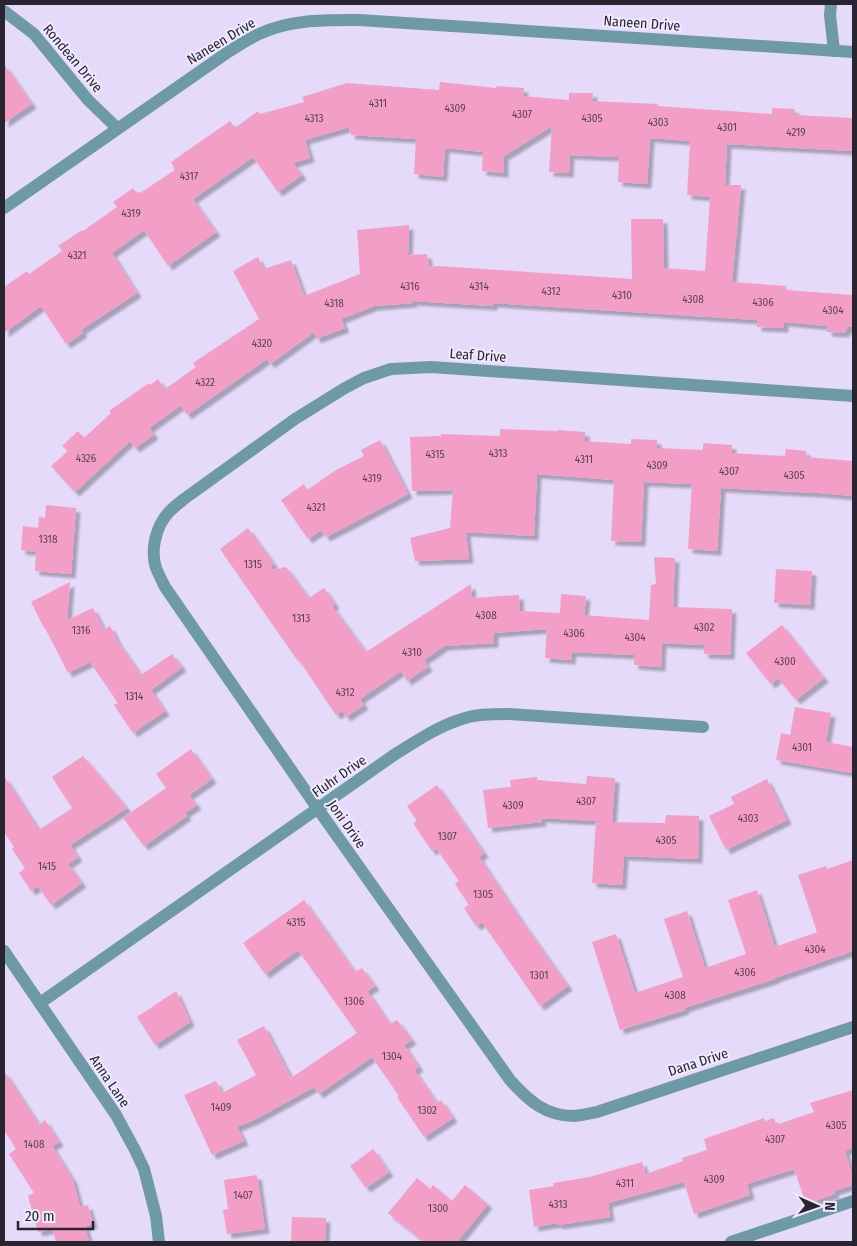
<svg xmlns="http://www.w3.org/2000/svg" width="857" height="1246" viewBox="0 0 857 1246" font-family="'Fira Sans Condensed',sans-serif">
  <defs>
    <filter id="shadow"><feDropShadow dx="4.5" dy="4.5" stdDeviation="1" flood-color="#0004"/></filter>
  </defs>
  <rect width="100%" height="100%" fill="#e5dafa"/>
  <!-- building -->
  <g fill="#f39ec7" filter="url(#shadow)">
    <polygon points="4,64 32,104 4,123"/>
    <polygon points="440,82 496,88 496,86 524,88 523,96 568,100 569,99 569,93 593,93 592,101 658,104 658,106 772,114 772,108 795,109 795,115 853,118 853,151 727,144 725,185 741,185 732,282 786,286 786,290 853,295 853,327 848,327 844,333 827,332 828,326 784,322 784,328 757,327 757,320 493,303 493,306 412,301 413,303 374,306 341,319 345,328 316,339 314,332 270,364 267,359 187,415 181,405 149,428 154,435 135,448 130,441 75,492 51,466 68,451 62,446 78,431 84,438 111,413 109,411 149,383 150,385 158,379 165,389 196,367 193,363 259,319 233,271 258,257 264,269 291,260 304,296 360,274 357,230 409,225 408,255 427,254 429,267 438,266 632,279 631,219 663,219 664,268 705,271 710,197 687,195 690,141 650,138 647,184 618,182 619,157 570,155 569,173 549,172 552,126 504,156 504,173 482,171 483,152 445,148 443,177 414,174 416,139 351,135 349,127 305,140 310,158 293,163 302,175 278,192 253,157 193,199 216,232 168,266 144,230 112,253 137,293 81,330 83,333 66,344 41,306 4,333 4,287 27,271 29,274 62,251 58,246 82,230 83,231 117,207 113,202 133,188 137,193 139,192 140,193 175,170 171,162 230,121 235,128 258,111 260,114 304,102 302,97 347,83 439,90"/>
    <polygon points="500,429 558,431 558,430 585,432 585,441 631,444 631,439 657,440 657,448 703,450 703,443 732,445 732,453 785,456 786,449 806,451 806,457 853,461 853,496 819,493 721,488 717,551 688,549 692,484 644,482 641,542 611,541 614,480 537,474 534,536 466,532 469,559 415,561 410,538 450,528 453,490 412,491 410,437 441,436 441,434 500,436"/>
    <polygon points="380,440 408,494 326,537 321,530 308,539 281,500 304,484 307,490 336,470 364,456 361,450"/>
    <polygon points="46,505 76,508 71,574 35,571 36,552 21,550 23,526 38,528 39,517 45,518"/>
    <polygon points="248,528 274,564 271,565 273,570 286,567 309,598 324,588 335,604 332,606 366,652 471,584 472,598 519,595 520,611 560,613 561,594 586,596 584,615 649,620 651,585 656,584 654,557 675,558 673,607 732,609 730,655 704,654 704,645 662,643 661,667 634,665 634,655 572,652 571,660 545,658 547,629 494,633 494,643 444,646 424,660 428,667 407,681 401,671 360,699 364,705 346,717 342,711 336,715 299,660 298,661 220,549"/>
    <polygon points="776,569 812,571 810,605 774,603"/>
    <polygon points="70,582 67,620 93,608 104,630 110,626 118,642 141,675 172,654 182,667 151,690 165,711 133,733 114,705 118,703 90,662 68,673 45,628 44,628 31,602"/>
    <polygon points="782,625 824,678 796,700 778,678 771,684 746,653"/>
    <polygon points="795,707 831,713 826,742 853,747 853,773 776,760 781,733 790,735"/>
    <polygon points="191,749 212,779 189,795 197,805 185,813 187,816 144,846 123,818 166,788 156,774"/>
    <polygon points="83,756 127,808 70,845 78,857 68,864 82,883 51,905 38,886 31,891 19,873 25,868 12,849 14,847 4,832 4,776 39,830 72,808 52,777"/>
    <polygon points="587,776 615,778 612,822 665,823 666,815 699,816 698,859 624,856 622,885 592,883 596,821 541,818 542,822 488,828 483,790 511,787 510,780 537,777 537,780 586,784"/>
    <polygon points="767,779 787,820 726,850 709,816 734,804 731,797"/>
    <polygon points="437,785 484,853 479,857 521,920 568,986 540,1006 482,922 476,926 464,908 469,905 455,884 459,881 436,848 432,851 413,823 417,821 407,806"/>
    <polygon points="853,860 853,951 775,978 775,979 684,1008 685,1010 620,1030 592,942 616,934 635,993 683,977 664,919 687,911 705,968 746,954 728,900 757,890 775,947 817,932 798,875 826,866 827,869"/>
    <polygon points="304,900 355,972 362,968 375,986 367,991 390,1024 397,1020 412,1040 404,1045 419,1067 414,1070 437,1103 441,1100 453,1118 424,1137 397,1097 399,1096 372,1057 319,1094 314,1087 254,1120 237,1127 244,1141 212,1155 184,1095 216,1081 222,1093 256,1075 237,1040 264,1026 291,1078 357,1033 298,950 265,974 243,943"/>
    <polygon points="176,991 190,1022 155,1045 137,1017"/>
    <polygon points="4,1071 39,1125 45,1120 59,1142 52,1146 73,1180 80,1207 88,1205 93,1224 85,1226 89,1242 56,1242 52,1229 38,1232 28,1196 34,1193 9,1154 16,1149 4,1130"/>
    <polygon points="853,1090 853,1148 845,1151 853,1177 853,1185 834,1191 835,1194 806,1204 794,1169 747,1184 750,1195 694,1214 684,1182 608,1203 610,1217 558,1225 557,1223 534,1227 529,1190 554,1186 553,1183 589,1177 642,1162 646,1174 683,1161 682,1158 707,1150 704,1139 764,1118 765,1121 774,1118 776,1125 814,1112 810,1103"/>
    <polygon points="373,1149 389,1172 366,1188 350,1166"/>
    <polygon points="257,1175 265,1229 227,1234 223,1210 228,1209 224,1180"/>
    <polygon points="417,1178 430,1189 433,1185 452,1201 465,1185 488,1204 457,1242 424,1242 388,1213"/>
    <polygon points="292,1217 326,1218 325,1242 291,1242"/>
  </g>
  <g fill="none" stroke-linecap="round" stroke-linejoin="round">
    <!-- street -->
    <g stroke="#6e99a6" stroke-width="12">
      <polyline points="831,4 830,15 834,51"/>
      <polyline points="4,11 34,34 88,100 117,128"/>
      <path d="M4 208 228 52C238 46 248 39 259 34 290 19 326 20 359 20L853 52"/>
      <path d="M853 396 431 367 391 369 364 378 345 388 295 419 184 499C179 503 174 507 169 512 156 526 150 550 156 568 159 575 162 581 165 587L318 809 510 1080C528 1100 545 1116 574 1116 581 1116 590 1113 597 1112L853 1027"/>
      <polyline points="4,951 116,1115 135,1150 144,1169 156,1216 159,1242"/>
      <path d="M40 1003 394 755C415 742 435 728 459 720 474 714 492 714 509 714L703 727"/>
      <polyline points="731,1242 853,1201"/>
    </g>
  </g>
  <g text-anchor="middle" stroke-width="4" stroke-linejoin="round" paint-order="stroke">
    <!-- number labels -->
    <g font-size="11" fill="#5b4256">
      <text x="378" y="107">4311</text>
      <text x="455" y="112">4309</text>
      <text x="522" y="118">4307</text>
      <text x="314" y="122">4313</text>
      <text x="592" y="122">4305</text>
      <text x="658" y="126">4303</text>
      <text x="727" y="131">4301</text>
      <text x="796" y="136">4219</text>
      <text x="189" y="180">4317</text>
      <text x="131" y="217">4319</text>
      <text x="77" y="259">4321</text>
      <text x="410" y="290">4316</text>
      <text x="479" y="290">4314</text>
      <text x="551" y="295">4312</text>
      <text x="622" y="299">4310</text>
      <text x="693" y="303">4308</text>
      <text x="763" y="306">4306</text>
      <text x="334" y="307">4318</text>
      <text x="833" y="314">4304</text>
      <text x="262" y="347">4320</text>
      <text x="205" y="386">4322</text>
      <text x="498" y="457">4313</text>
      <text x="435" y="458">4315</text>
      <text x="86" y="462">4326</text>
      <text x="584" y="463">4311</text>
      <text x="657" y="469">4309</text>
      <text x="729" y="475">4307</text>
      <text x="794" y="479">4305</text>
      <text x="372" y="482">4319</text>
      <text x="316" y="511">4321</text>
      <text x="48" y="543">1318</text>
      <text x="253" y="568">1315</text>
      <text x="486" y="619">4308</text>
      <text x="301" y="622">1313</text>
      <text x="704" y="631">4302</text>
      <text x="81" y="634">1316</text>
      <text x="574" y="637">4306</text>
      <text x="635" y="641">4304</text>
      <text x="412" y="656">4310</text>
      <text x="785" y="665">4300</text>
      <text x="345" y="696">4312</text>
      <text x="134" y="700">1314</text>
      <text x="802" y="751">4301</text>
      <text x="586" y="805">4307</text>
      <text x="513" y="809">4309</text>
      <text x="748" y="822">4303</text>
      <text x="447" y="840">1307</text>
      <text x="666" y="844">4305</text>
      <text x="47" y="870">1415</text>
      <text x="483" y="898">1305</text>
      <text x="296" y="926">4315</text>
      <text x="815" y="953">4304</text>
      <text x="745" y="976">4306</text>
      <text x="539" y="979">1301</text>
      <text x="675" y="999">4308</text>
      <text x="354" y="1005">1306</text>
      <text x="392" y="1060">1304</text>
      <text x="221" y="1111">1409</text>
      <text x="427" y="1114">1302</text>
      <text x="836" y="1129">4305</text>
      <text x="775" y="1143">4307</text>
      <text x="34" y="1148">1408</text>
      <text x="714" y="1183">4309</text>
      <text x="625" y="1187">4311</text>
      <text x="243" y="1199">1407</text>
      <text x="558" y="1208">4313</text>
      <text x="438" y="1212">1300</text>
    </g>
    <!-- street labels -->
    <g font-size="14" fill="#282430" stroke="#f0eafd">
      <text transform="translate(642 23) rotate(4)" y="5">Naneen Drive</text>
      <text transform="translate(221 41) rotate(-31)" y="5">Naneen Drive</text>
      <text transform="translate(73 58) rotate(50)" y="5">Rondean Drive</text>
      <text transform="translate(478 355) rotate(4)" y="5">Leaf Drive</text>
      <text transform="translate(339 776) rotate(-35)" y="5">Fluhr Drive</text>
      <text transform="translate(347 824) rotate(55)" y="5">Joni Drive</text>
      <text transform="translate(698 1062) rotate(-18)" y="5">Dana Drive</text>
      <text transform="translate(110 1081) rotate(56)" y="5">Anna Lane</text>
    </g>
  </g>
  <!-- border -->
  <rect width="857" height="1246" fill="none" stroke="#282430" stroke-width="10"/>
  <!-- north arrow -->
  <g transform="translate(817 1206) rotate(92)" stroke="#f0eafd" stroke-width="4" paint-order="stroke">
  <path d="M0-4L9 19L0 12L-9 19Z" fill="#282430"/>
  <text y="-8" font-size="14" font-weight="bold" text-anchor="middle" fill="#282430">N</text>
  </g>
  <!-- scale -->
  <path d="M18 1221v8h75v-8" fill="none" stroke="#282430" stroke-width="2.5"/>
  <text x="25" y="1221" font-size="15" fill="#282430" stroke="#f0eafd" stroke-width="4" paint-order="stroke">20 m</text>
</svg>
